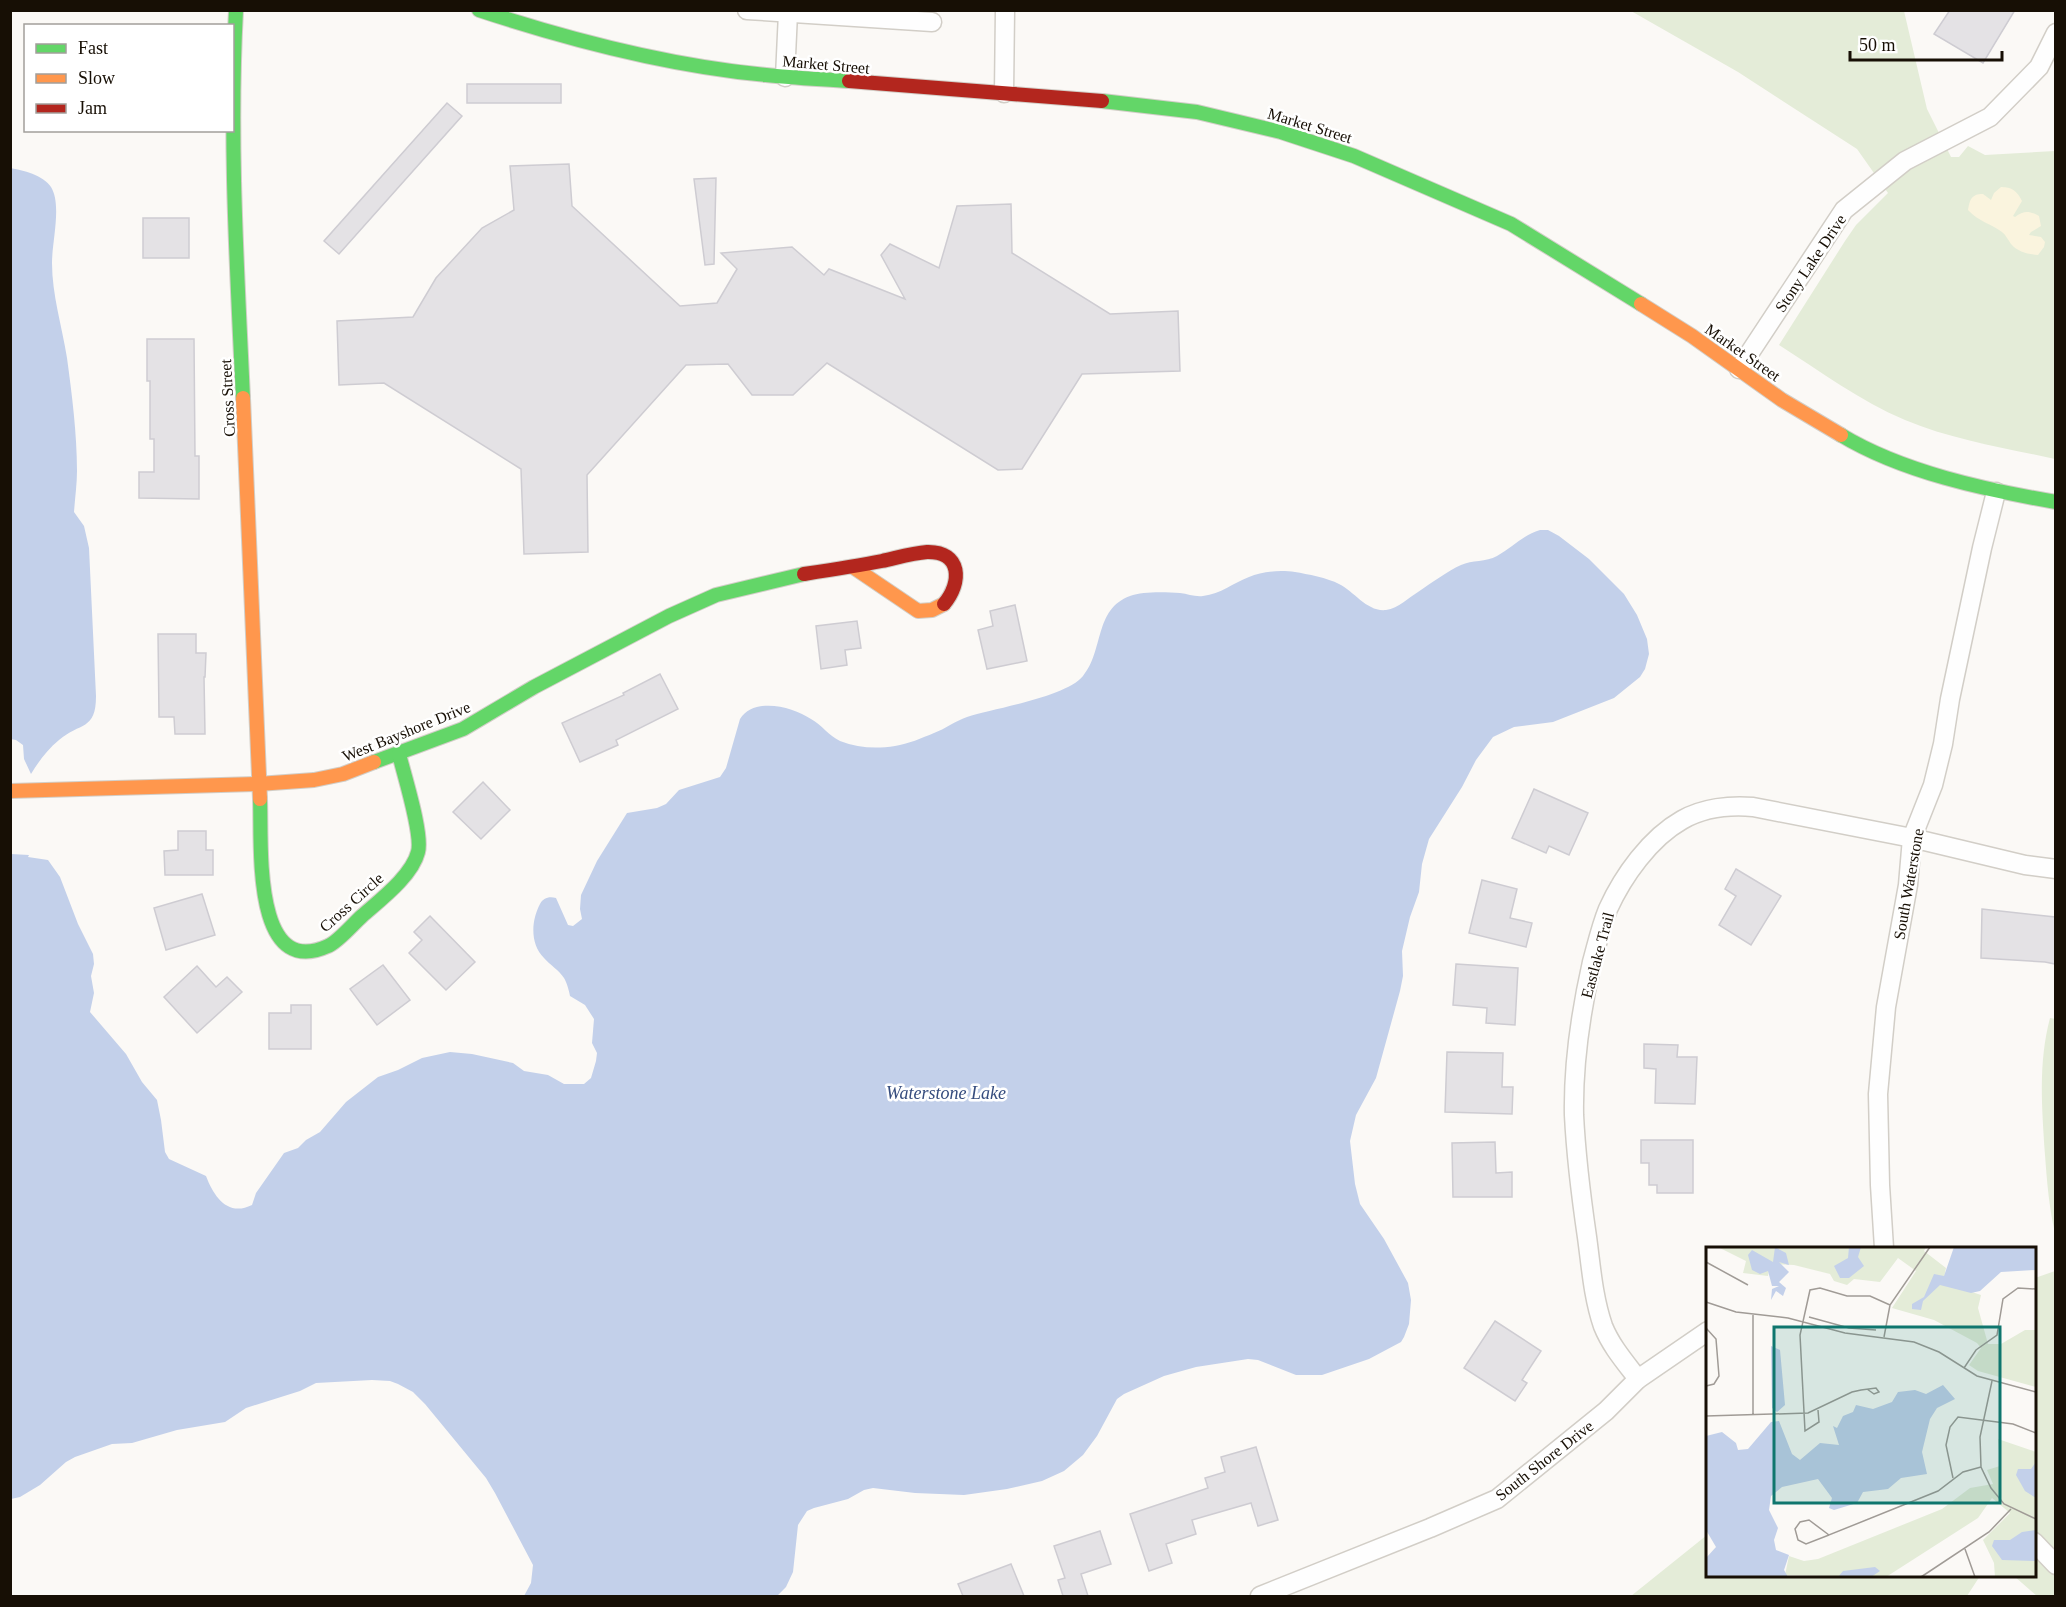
<svg xmlns="http://www.w3.org/2000/svg" width="2066" height="1607" viewBox="0 0 2066 1607" font-family="'Times New Roman',serif">
  <rect width="100%" height="100%" fill="#fbf9f6"/>
  <!-- green -->
  <g fill="#e4ecd8">
    <path d="M1631 11H1904L1927 109 1951 157H1959L1968 146 1985 155 2055 151V459C2005 448 1953 440 1905 420 1860 401 1820 371 1779 345L1845 241 1856 225 1888 193 1857 149 1738 72Z"/>
    <path d="M2050 1018 2056 1019 2055 1233C2049 1207 2047 1182 2045 1155 2042 1109 2038 1063 2050 1018Z"/>
    <polygon points="2055,1271 2055,1596 2037,1596 2014,1576 2034,1576 2035,1278"/>
    <polygon points="1707,1535 1708,1576 1980,1576 1967,1596 1631,1596"/>
  </g>
  <!-- sand -->
  <path fill="#faf4de" d="M2001 187C2012 187 2017 191 2022 201L2013 216 2015 217C2024 210 2030 211 2039 216L2041 226 2031 232 2029 235 2041 237 2045 242 2044 247 2038 255C2027 254 2018 252 2011 244 2008 240 2006 235 2002 232 1990 223 1979 222 1968 210 1970 200 1971 194 1983 194L1991 200 1994 193Z"/>
  <!-- water -->
  <g fill="#c3d0ea">
    <path d="M10 168C23 170 43 175 51 187 62 205 52 241 52 263 52 295 62 326 67 358 72 395 77 434 77 471 77 484 75 498 74 512L84 526 89 548 96 696C96 731 80 722 59 740 47 750 39 761 31 774L24 759 23 745 16 740 10 739Z"/>
    <path d="M1540 530H1548L1559 536 1589 559 1624 594 1637 615 1647 639 1649 654 1645 669 1640 677 1614 698 1553 722 1514 727 1493 737 1476 760 1462 787 1429 839 1422 864 1419 892 1410 917 1402 951 1403 976 1400 991 1376 1078 1356 1115 1350 1141 1355 1184 1360 1204 1384 1239 1408 1283 1411 1300 1409 1324 1404 1337 1401 1342 1369 1359 1322 1375H1296L1258 1360 1248 1359 1196 1367 1164 1376 1124 1394 1117 1399 1097 1436 1083 1455 1064 1471 1042 1481 1007 1489 964 1495 915 1493 873 1488 864 1490 848 1499 814 1508 807 1511 798 1525 793 1572 786 1587 777 1596H524L531 1583 533 1565 495 1493 486 1478 425 1404 413 1392 398 1384 390 1381 372 1380 316 1383 300 1391 246 1408 225 1422 177 1430 132 1443 112 1444 75 1457 66 1462 40 1485 20 1497 11 1499V854L29 855 28 857 48 860 60 877 78 924 93 954 94 964 91 976 94 993 90 1012 126 1054 142 1082 157 1100 161 1120 165 1152 169 1159 206 1176C214 1197 228 1217 252 1205L256 1193 284 1153 298 1148 306 1140 320 1132 346 1102 378 1077 398 1070 422 1058 450 1052 472 1054 513 1063 524 1071 548 1075 564 1084H584L591 1078 596 1061 597 1053 592 1043 594 1019 585 1005 570 996C569 991 567 983 564 978 559 970 550 965 544 958 530 944 531 921 540 904 543 898 549 896 556 898L568 925 573 926 582 919 580 909 581 895 597 861 627 813 657 808 666 804 679 790 720 777 726 768 740 719C754 697 792 706 811 719 822 725 829 736 840 741 858 748 876 749 895 746 908 744 922 738 934 733 945 729 955 721 967 717 995 708 1066 697 1083 676 1104 651 1094 609 1130 596 1143 591 1166 592 1180 593 1188 594 1195 597 1203 596 1221 594 1233 583 1249 577 1262 571 1281 570 1295 572 1307 574 1328 578 1339 584 1355 592 1367 612 1386 610 1399 608 1408 598 1418 592 1430 584 1449 570 1461 565 1472 560 1486 562 1497 556 1512 548 1523 535 1540 530Z"/>
  </g>
  <!-- building -->
  <g fill="#e4e2e5" stroke="#ceccd2" stroke-width="1.5">
    <polygon points="1950,10 2015,10 1983,63 1934,34"/>
    <rect x="467" y="84" width="94" height="19"/>
    <polygon points="447,103 462,116 339,254 324,241"/>
    <polygon points="569,164 572,206 680,306 717,303 737,269 721,253 792,247 824,275 829,269 905,299 881,255 890,244 939,268 957,206 1011,204 1012,253 1110,314 1178,311 1180,371 1082,374 1022,469 998,470 827,363 793,395 752,395 728,364 686,365 587,475 588,552 524,554 521,469 384,383 339,385 337,321 413,317 436,278 482,228 514,210 510,166"/>
    <polygon points="716,178 714,264 705,265 694,179"/>
    <rect x="143" y="218" width="46" height="40"/>
    <polygon points="147,339 194,339 195,456 199,456 199,499 139,498 139,472 154,472 154,439 150,439 150,381 147,381"/>
    <polygon points="1015,605 1027,661 987,669 978,630 993,626 990,611"/>
    <polygon points="857,621 861,648 845,650 847,665 821,669 816,626"/>
    <polygon points="158,634 196,634 196,653 206,653 205,677 204,677 205,734 175,734 174,717 159,717"/>
    <polygon points="660,674 678,709 616,740 618,745 580,762 562,723 624,695 623,693"/>
    <polygon points="483,782 510,810 481,839 453,812"/>
    <polygon points="1534,789 1588,813 1569,855 1549,846 1546,853 1512,838"/>
    <polygon points="178,831 206,831 206,850 213,850 213,875 165,875 164,851 178,850"/>
    <polygon points="1736,869 1781,896 1751,945 1719,925 1736,896 1725,889"/>
    <polygon points="1482,880 1517,889 1510,918 1532,923 1526,947 1469,933"/>
    <polygon points="202,894 215,935 166,950 154,908"/>
    <polygon points="1982,909 2055,917 2055,964 2045,962 1981,958"/>
    <polygon points="430,916 475,962 446,990 409,953 422,940 414,932"/>
    <polygon points="1456,964 1518,968 1515,1025 1486,1023 1487,1008 1453,1005"/>
    <polygon points="383,965 410,1000 377,1025 350,989"/>
    <polygon points="197,966 216,987 227,977 242,992 197,1033 164,997"/>
    <polygon points="291,1005 311,1005 311,1049 269,1049 269,1013 291,1013"/>
    <polygon points="1644,1044 1678,1045 1677,1057 1697,1057 1695,1104 1655,1103 1656,1069 1644,1068"/>
    <polygon points="1447,1052 1503,1053 1502,1087 1513,1087 1512,1114 1445,1112"/>
    <polygon points="1641,1140 1693,1140 1693,1193 1657,1193 1657,1185 1649,1185 1649,1163 1641,1163"/>
    <polygon points="1495,1142 1496,1173 1512,1172 1512,1197 1453,1197 1452,1143"/>
    <polygon points="1495,1321 1541,1351 1522,1380 1527,1383 1515,1401 1464,1368"/>
    <polygon points="1256,1447 1278,1520 1258,1526 1251,1503 1192,1520 1196,1534 1166,1544 1172,1563 1149,1571 1130,1514 1208,1488 1205,1478 1225,1472 1221,1457"/>
    <polygon points="1100,1531 1111,1564 1081,1574 1088,1596 1063,1596 1058,1580 1065,1578 1054,1546"/>
    <polygon points="1011,1564 1024,1596 963,1596 958,1584"/>
  </g>
  <g fill="none" stroke-linecap="round" stroke-linejoin="round">
    <!-- street casing -->
    <g stroke="#d2cec7" stroke-width="21">
      <g id="street">
        <polyline points="747,10 932,22"/>
        <polyline points="785,77 788,13"/>
        <polyline points="1004,93 1005,10"/>
        <polyline points="1739,369 1844,210 1905,161 1990,117 2039,67 2056,33"/>
        <polyline points="1884,1248 1880,1185 1878,1094 1886,1007 1908,885 1912,838 1933,785 1943,744 1950,699 1982,548 1996,492"/>
        <path d="M1638 1379C1625 1362 1611 1346 1603 1326 1593 1297 1591 1266 1587 1237 1581 1196 1576 1155 1574 1115 1573 1063 1581 1011 1592 962 1597 944 1601 926 1608 909 1623 876 1650 838 1682 820 1703 808 1730 805 1753 807L1912 838 2025 865 2056 869"/>
        <polyline points="2034,1542 2056,1565"/>
        <polyline points="1260,1596 1430,1528 1497,1499 1606,1411 1638,1379 1708,1331"/>
      </g>
    </g>
    <!-- fast casing -->
    <g stroke="#d2cec7" stroke-width="16">
      <g id="fast">
        <path d="M236 10C229 139 237 269 243 398"/>
        <path d="M479 10C570 40 671 66 766 75 793 78 821 79 849 81"/>
        <polyline points="1102,101 1197,112 1281,132 1354,156 1511,224 1641,304"/>
        <path d="M1841 435C1902 472 1986 490 2056 502"/>
        <polyline points="374,762 463,729 534,687 669,616 716,595 804,574"/>
        <path d="M260 799C262 841 251 981 328 946 338 942 353 924 362 916 380 900 412 876 418 852 423 834 404 775 399 754"/>
      </g>
    </g>
    <!-- slow casing -->
    <g stroke="#d2cec7" stroke-width="16">
      <g id="slow">
        <polyline points="1641,304 1692,336 1782,400 1841,435"/>
        <polyline points="243,398 260,799"/>
        <polyline points="853,567 918,611 932,610 944,604"/>
        <polyline points="10,791 258,784 314,780 343,774 374,762"/>
      </g>
    </g>
    <!-- jam casing -->
    <g stroke="#d2cec7" stroke-width="16">
      <g id="jam">
        <polyline points="849,81 1102,101"/>
        <path d="M804 574C830 570 856 566 882 561 896 558 913 553 927 552 962 551 962 583 944 604"/>
      </g>
    </g>
    <!-- street -->
    <use href="#street" stroke="#fefefe" stroke-width="18"/>
    <!-- fast -->
    <use href="#fast" stroke="#63d668" stroke-width="14"/>
    <!-- slow -->
    <use href="#slow" stroke="#ff974d" stroke-width="14"/>
    <!-- jam -->
    <use href="#jam" stroke="#b3261e" stroke-width="14"/>
  </g>
  <g text-anchor="middle" stroke-width="5" stroke-linejoin="round" paint-order="stroke">
    <!-- street labels -->
    <g font-size="16" fill="#170f05" stroke="#fff">
      <text transform="translate(826 64) rotate(5)" y="6">Market Street</text>
      <text transform="translate(1310 125) rotate(17)" y="6">Market Street</text>
      <text transform="translate(1810 263) rotate(-56)" y="6">Stony Lake Drive</text>
      <text transform="translate(1743 352) rotate(35)" y="6">Market Street</text>
      <text transform="translate(227 398) rotate(-93)" y="6">Cross Street</text>
      <text transform="translate(406 731) rotate(-22)" y="6">West Bayshore Drive</text>
      <text transform="translate(1908 884) rotate(-80)" y="6">South Waterstone</text>
      <text transform="translate(351 902) rotate(-42)" y="6">Cross Circle</text>
      <text transform="translate(1597 955) rotate(-75)" y="6">Eastlake Trail</text>
      <text transform="translate(1544 1460) rotate(-38)" y="6">South Shore Drive</text>
    </g>
    <!-- water labels -->
    <g font-size="18" font-style="italic" fill="#354c7e" stroke="#fff">
      <text x="946" y="1099">Waterstone Lake</text>
    </g>
  </g>
  <!-- overview -->
  <g transform="translate(1706 1247)">
    <rect width="330" height="330" fill="#fbf9f6"/>
    <path d="M12 0H220L218 4 240 21 238 31 242 37 275 48 272 61 282 97H295L319 83H330V140L272 124 263 118 275 101 271 96 228 73 186 61 210 24 192 11 174 35 148 32 141 38 128 34 124 27 88 18 64 17 62 29 37 26 40 14ZM292 192 330 205V330H289L288 316 277 293 304 266 286 251 272 271 180 330 79 328 83 309 98 314 112 312 236 262 264 241 287 237 281 223 294 219Z" fill="#e4ecd8"/>
    <path d="M69 0 80 6 83 18 73 15 83 25 73 35 80 41 77 49 70 44 65 53 66 42 73 39H66L62 24 54 27 46 23 42 8 46 3 67 15ZM143 0H155L152 10 158 19 143 31H134L128 19 142 11ZM248 0H330V23L295 25 274 44 265 46 234 38 217 54 215 63 206 62V57L218 50 228 27 238 29ZM65 99 74 103 79 158 71 165 66 161ZM237 138 249 152 231 161 224 172 216 205 221 227 195 231 182 242 157 245 151 256 128 263 123 261 126 251 112 232 76 240 65 249 63 263 72 281 68 293 70 303 83 308 78 323 82 330H0V311L10 300 0 283V189L16 185 30 196 32 203 42 202 65 175 73 174 86 207 94 213 114 196 133 198 127 179 131 181 137 169 147 165 150 158 167 162 186 155 192 145 209 143 220 147ZM330 215V251L319 244 310 228 312 222H325ZM330 283V314L296 313 286 299 288 293H304L316 285ZM169 320 174 324 165 330H132L137 324Z" fill="#c3d0ea"/>
    <path fill="none" stroke="#a09b96" stroke-width="1.5" d="M0 15 42 38M0 55 30 65 82 71 139 86 208 95 233 105 271 129 330 145M47 68V167M103 70 143 81 170 83M0 81 10 92 13 129 8 137 0 139M178 90 184 58 224 0M258 121 270 103 291 88 297 52 312 41 330 42M286 134 274 190 275 220 285 241 298 257 330 272M112 163 113 175 99 184 94 88 104 43 114 41 141 49H164L184 58M0 169 102 166 146 145 155 143 170 141 173 145 168 147 161 142M247 231 240 198 244 180 252 170 307 177 330 186M123 288 100 297 92 293 89 282 94 275 103 273 123 288 232 244 257 225 275 220M259 302 269 330M215 330 283 285 305 262"/>
    <path fill="#0f766e" fill-opacity="0.15" stroke="#0f766e" stroke-width="3" d="M68 80H294V256H68Z"/>
    <rect width="330" height="330" fill="none" stroke="#170f05" stroke-width="3"/>
  </g>
  <!-- border -->
  <rect width="2066" height="1607" fill="none" stroke="#170f05" stroke-width="24"/>
  <!-- legend -->
  <rect x="24" y="24" width="210" height="108" fill="#ffffff" stroke="#a29f9b" stroke-width="1.5"/>
  <rect x="36" y="44" width="30" height="9" fill="#63d668" stroke="#a29f9b" stroke-width="1.5"/>
  <text x="78" y="54" font-size="18" fill="#170f05">Fast</text>
  <rect x="36" y="74" width="30" height="9" fill="#ff974d" stroke="#a29f9b" stroke-width="1.5"/>
  <text x="78" y="84" font-size="18" fill="#170f05">Slow</text>
  <rect x="36" y="104" width="30" height="9" fill="#b3261e" stroke="#a29f9b" stroke-width="1.5"/>
  <text x="78" y="114" font-size="18" fill="#170f05">Jam</text>
  <!-- scale -->
  <path d="M1850 51v9h152v-9" fill="none" stroke="#170f05" stroke-width="3"/>
  <text x="1859" y="51" font-size="18" fill="#170f05" stroke="#ffffff" stroke-width="4.5" paint-order="stroke">50 m</text>
</svg>
